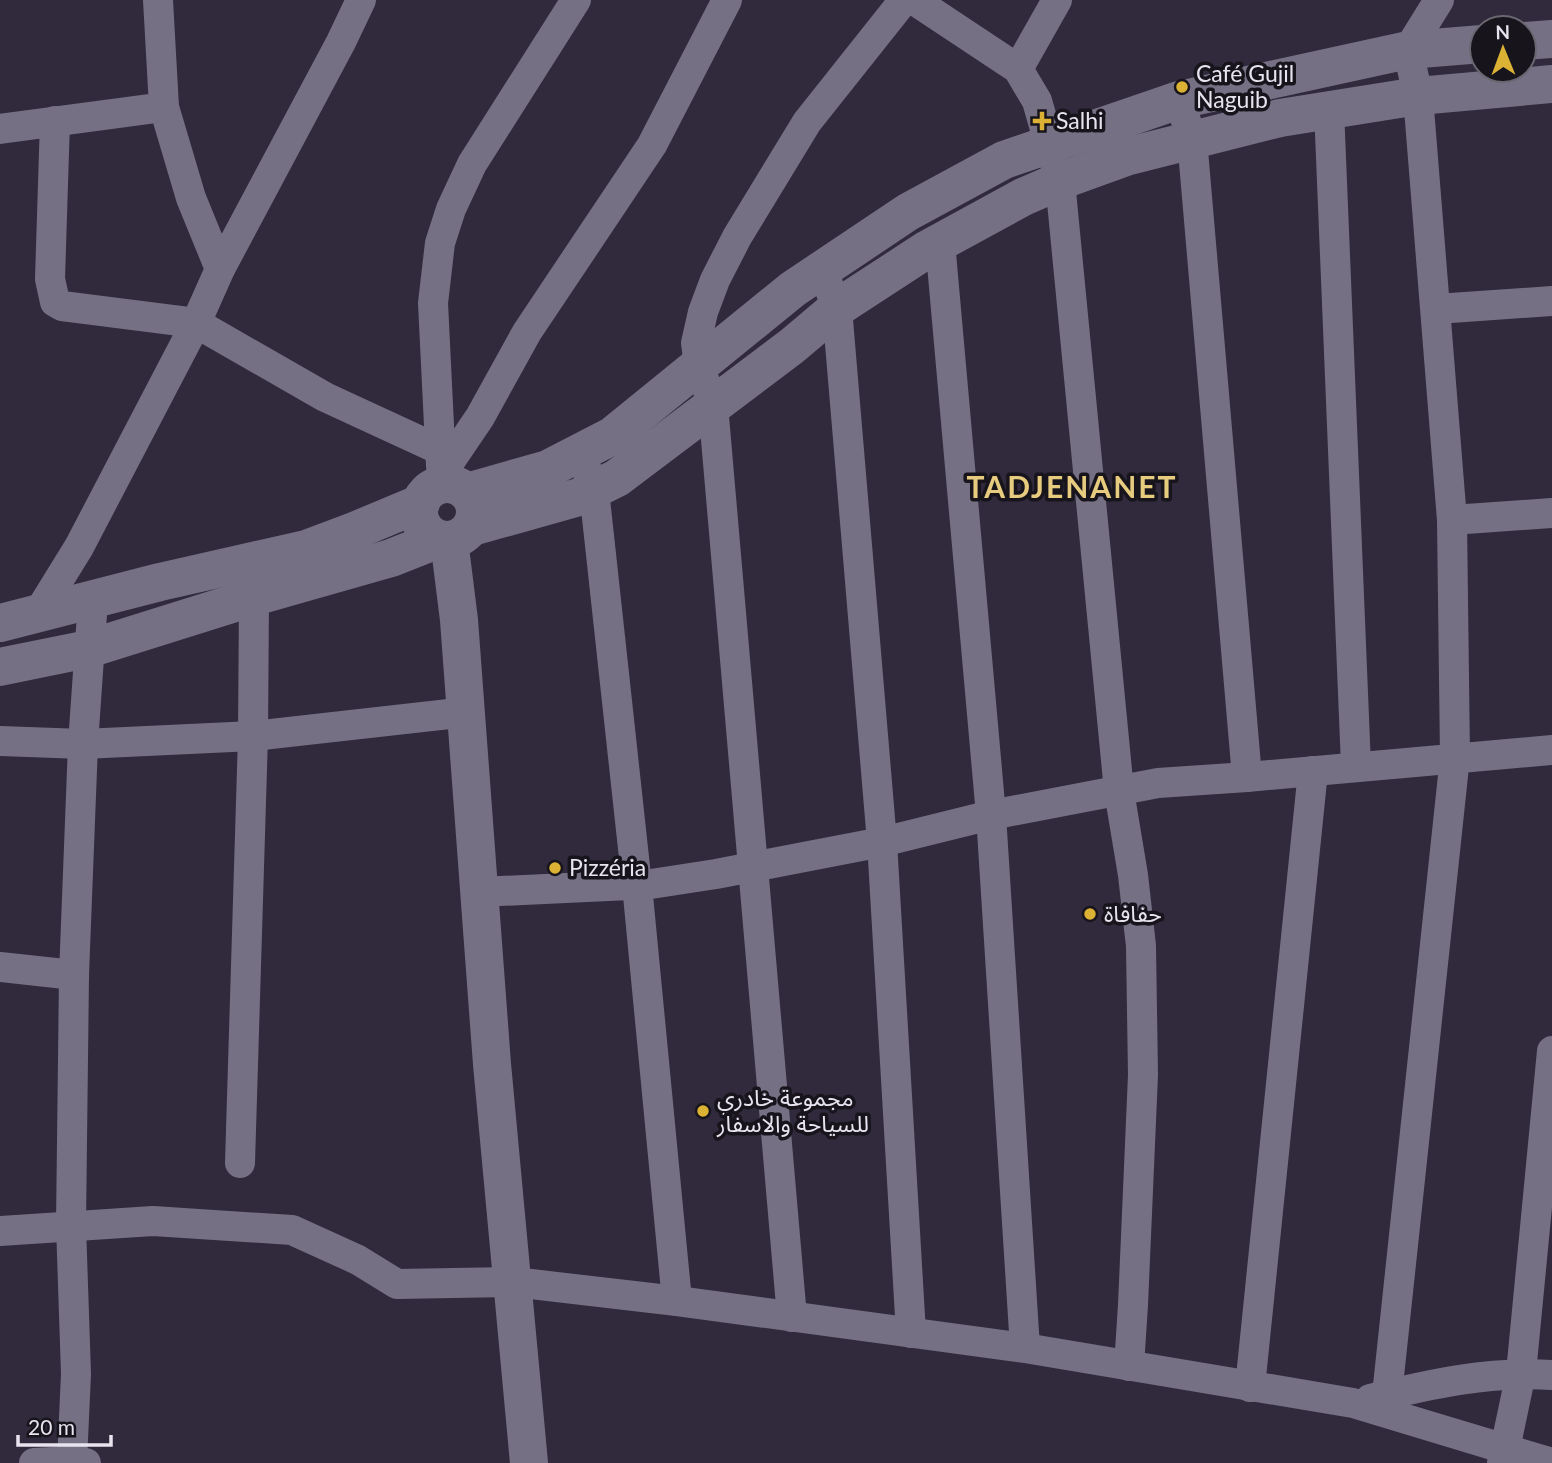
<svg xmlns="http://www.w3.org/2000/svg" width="1552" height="1463" viewBox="0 0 1552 1463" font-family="Lato,'Noto Sans Arabic',sans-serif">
  <rect width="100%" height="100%" fill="#302a3c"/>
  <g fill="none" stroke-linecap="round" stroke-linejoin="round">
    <!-- minor -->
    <g stroke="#767085" stroke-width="30">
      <polyline points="914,0 1018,69 1037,101 1060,181 1119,791 1133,875 1141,946 1143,1075 1133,1305 1129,1366"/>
      <polyline points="1018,69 1057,0"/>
      <polyline points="1179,100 1192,139 1247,777"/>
      <polyline points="164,107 191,198 220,269"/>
      <polyline points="1329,109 1356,766"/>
      <polyline points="55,121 50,279 55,302 62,306 196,323 325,397 442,451"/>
      <polyline points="0,129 164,107 158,0"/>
      <polyline points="940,242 991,815 1025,1348"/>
      <polyline points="822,269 837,308 882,842 911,1333"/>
      <polyline points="1436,309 1552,301"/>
      <polyline points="441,466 433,303 440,243 451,209 472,164 576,0"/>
      <polyline points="587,470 594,490 637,885 677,1301"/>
      <polyline points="440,476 480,417 527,332 652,145 727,0"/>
      <polyline points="1452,520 1552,513"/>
      <polyline points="37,615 79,547 196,323 220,269 341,42 361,0"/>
      <polyline points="0,741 83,744 253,736 467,712"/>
      <polyline points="479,892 651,884 716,874 882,842 991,815 1158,783 1247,777 1552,750"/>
      <polyline points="0,967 74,975"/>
      <polyline points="240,1163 253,736 254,597"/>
      <polyline points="0,1231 153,1221 292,1230 358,1260 397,1284 514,1282 677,1301 1025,1348 1353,1403 1552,1463"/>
      <polyline points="792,1317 713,405 699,365 696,343 703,312 715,280 737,237 807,122 904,0"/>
      <polyline points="1250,1387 1313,771"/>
      <polyline points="1387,1395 1455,757 1452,520 1418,96 1408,50 1439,0"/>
      <path d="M1370 1399C1430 1384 1489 1371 1552 1375"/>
      <polyline points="34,1463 72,1461"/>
      <polyline points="86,1463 72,1461 76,1374 71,1225 74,975 83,744 93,600"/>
      <polyline points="1502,1463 1521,1373 1552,1051"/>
    </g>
    <!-- tertiary -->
    <g stroke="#767085" stroke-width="38">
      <polyline points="0,623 160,582 306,549 354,531 421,503"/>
      <polyline points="0,667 88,649 254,597 391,558 439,539"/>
    </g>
    <!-- secondary -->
    <g stroke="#767085" stroke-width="38">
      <polyline points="1524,41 1552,39"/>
      <circle cx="447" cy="512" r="28"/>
      <polyline points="467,492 548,469 612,436 793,289 908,212 1004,160 1179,100 1408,50 1482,44"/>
      <polyline points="472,527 579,497 617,478 792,346 837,308 926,250 1023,197 1060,181 1129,156 1280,118 1418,96 1552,84"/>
      <polyline points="449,540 459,620 492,1064 529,1463"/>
    </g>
  </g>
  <!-- markers -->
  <g fill="#dbb233" stroke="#17141c" stroke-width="2.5">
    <circle cx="1182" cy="87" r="7"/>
    <path d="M1038.5 110.5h7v7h7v7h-7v7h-7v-7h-7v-7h7z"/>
    <circle cx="555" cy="868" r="7"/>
    <circle cx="1090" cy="914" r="7"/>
    <circle cx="703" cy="1111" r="7"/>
  </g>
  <g text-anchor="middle" stroke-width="7" stroke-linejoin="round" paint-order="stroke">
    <!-- poi labels -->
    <g font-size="23" fill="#e7e4f0" stroke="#17141c" text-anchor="start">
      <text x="1196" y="82">Café Gujil<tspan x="1196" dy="26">Naguib</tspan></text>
      <text x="1056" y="129">Salhi</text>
      <text x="569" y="876">Pizzéria</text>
      <text x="1104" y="922">حفافاة</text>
      <text x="717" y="1106">مجموعة خادري<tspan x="717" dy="26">للسياحة والاسفار</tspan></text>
    </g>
    <!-- district labels -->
    <g font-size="30" font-weight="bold" letter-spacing="2" fill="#e7cb7f" stroke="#17141c">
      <text x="1072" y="498">TADJENANET</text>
    </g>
  </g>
  <!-- north arrow -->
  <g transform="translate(1503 49) rotate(359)"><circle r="33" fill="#17141c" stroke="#6a6771" stroke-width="2"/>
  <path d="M0-5L12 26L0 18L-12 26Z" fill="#dbb233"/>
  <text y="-10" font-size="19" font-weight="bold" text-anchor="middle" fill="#e7e4f0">N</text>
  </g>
  <!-- scale -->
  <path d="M18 1435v10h93v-10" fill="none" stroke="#e7e4f0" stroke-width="3.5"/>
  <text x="28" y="1435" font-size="21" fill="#e7e4f0" stroke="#17141c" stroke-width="5" paint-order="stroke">20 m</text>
</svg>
